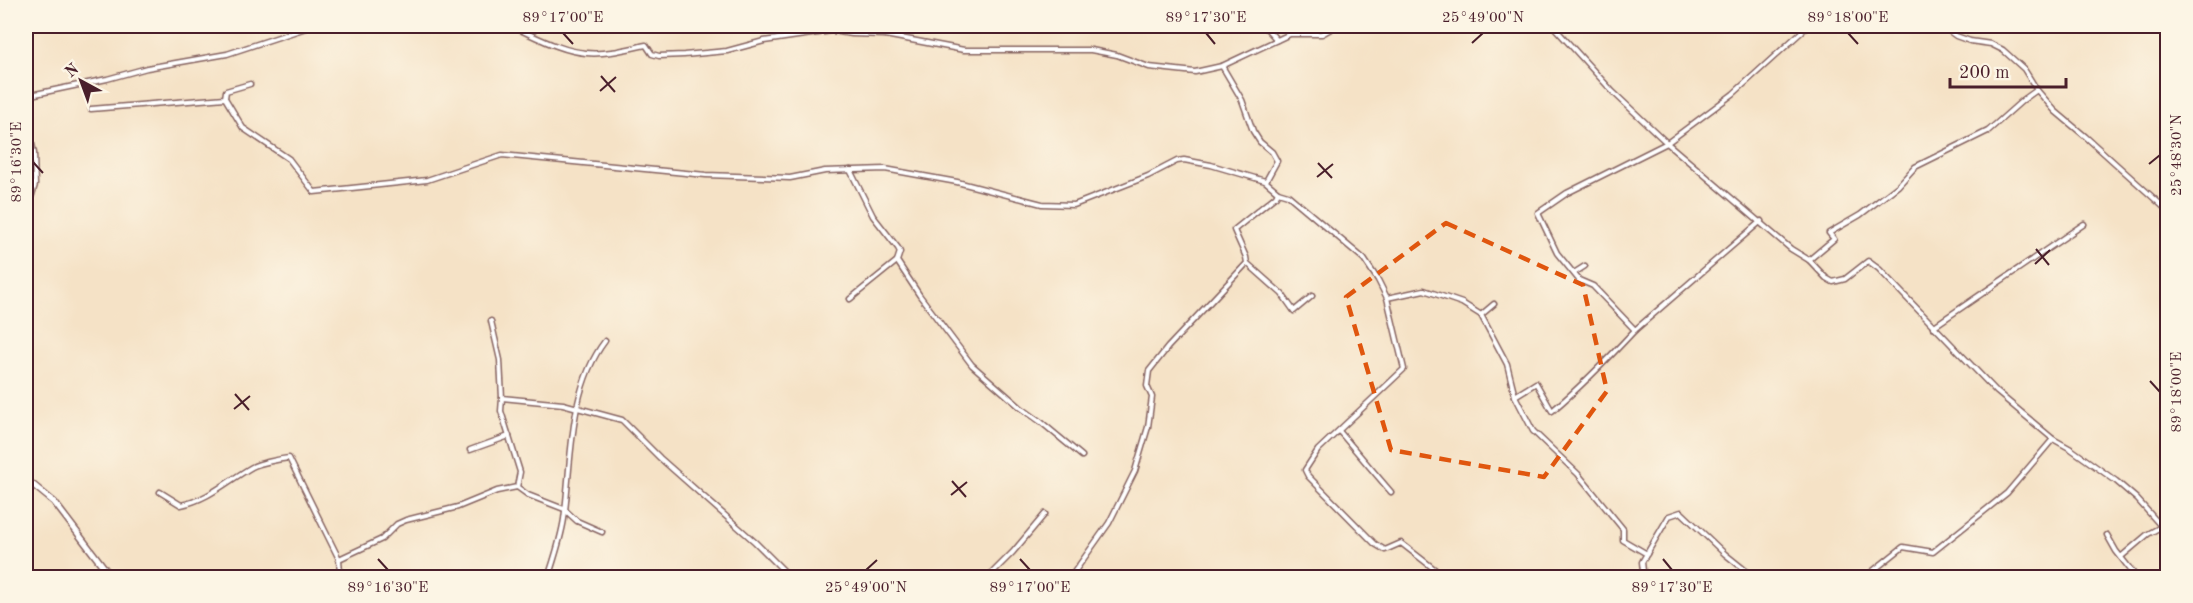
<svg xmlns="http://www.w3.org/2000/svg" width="2193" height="603" viewBox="0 0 2193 603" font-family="'Old Standard TT',serif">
  <rect width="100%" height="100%" fill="#fcf5e5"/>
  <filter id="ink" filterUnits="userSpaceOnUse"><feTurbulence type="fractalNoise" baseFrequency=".0167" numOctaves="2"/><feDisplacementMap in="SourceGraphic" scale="12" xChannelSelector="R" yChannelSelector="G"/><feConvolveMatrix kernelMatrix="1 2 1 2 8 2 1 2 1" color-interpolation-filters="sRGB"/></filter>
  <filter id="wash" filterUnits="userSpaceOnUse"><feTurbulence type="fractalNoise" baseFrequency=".008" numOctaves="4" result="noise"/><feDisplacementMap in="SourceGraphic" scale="24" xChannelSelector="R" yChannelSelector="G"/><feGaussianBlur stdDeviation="1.35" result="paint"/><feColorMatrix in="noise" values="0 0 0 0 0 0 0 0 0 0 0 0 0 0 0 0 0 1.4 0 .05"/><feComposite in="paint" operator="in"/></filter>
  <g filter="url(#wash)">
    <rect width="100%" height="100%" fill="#f5e2c6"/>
  </g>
  <g filter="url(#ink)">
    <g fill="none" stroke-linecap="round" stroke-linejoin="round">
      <!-- street casing -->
      <g stroke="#866361" stroke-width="7">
        <g id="street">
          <path d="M511 26C535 36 560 51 586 53 606 55 627 49 646 45L652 54 659 56 684 55 727 51 764 41 832 31 852 34 885 35 964 50H1091L1117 55 1149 67 1195 72 1222 66 1290 34H1322L1336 26"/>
          <polyline points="1259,26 1267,29 1277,40"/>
          <polyline points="1553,26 1613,92 1667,143 1791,249 1809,260 1826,278 1833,282 1845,279 1868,261 1879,269 1997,392 2053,439 2071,449 2116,481 2137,499 2161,526"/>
          <polyline points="1942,26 1956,36 1970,41 1991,44 2003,50 2024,69 2037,90 2055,111 2086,137 2168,211"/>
          <polyline points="1222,66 1242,100 1253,131 1260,142 1272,152 1277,161 1266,181"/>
          <polyline points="26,81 30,97 30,135 34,153 35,185 26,214"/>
          <polyline points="26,96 107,79 147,68 227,54 312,26"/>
          <polyline points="225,98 243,128 289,159 314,192 427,180 502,155 706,175 790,178 825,171 885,169 957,182 1042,204 1074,205 1148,176 1177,161 1184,160 1211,165 1265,181 1278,192 1288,195 1364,259 1378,280 1387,298 1404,369 1318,450 1305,470 1308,476 1375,544 1385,550 1401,543 1446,578"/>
          <polyline points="91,109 225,98 226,91 250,84"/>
          <polyline points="850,170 873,216 898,248 900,252 897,261 920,296 972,365 1020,407 1041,422 1082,456"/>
          <polyline points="1761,221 1635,330 1593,286 1579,280 1557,253 1538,213 1567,193 1667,143 1733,94 1808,26"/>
          <polyline points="1809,260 1834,239 1829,233 1860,215 1898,186 1915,167 1988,131 2023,100 2037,90"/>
          <polyline points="1247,263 1282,294 1294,311 1312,296"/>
          <polyline points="1574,273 1585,266"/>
          <polyline points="1387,298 1424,290 1462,303 1481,315 1507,364 1515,396 1533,431 1578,474 1623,529 1623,540 1647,554"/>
          <polyline points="850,299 897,261"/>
          <polyline points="1481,315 1494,304"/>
          <polyline points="491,321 500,360 502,398 501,411 520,472 517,487"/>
          <polyline points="1933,327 2084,224"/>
          <path d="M1515 396 1536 383 1552 411C1582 386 1608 359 1635 330"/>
          <polyline points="502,398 563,404 622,420 660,458 755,542 791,578"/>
          <polyline points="1339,431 1391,492"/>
          <polyline points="470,450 509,436"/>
          <path d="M160 492 181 505C208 500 229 480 252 467 259 463 281 459 289 458L339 559 340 574 334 578"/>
          <polyline points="2107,535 2116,551 2137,578"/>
          <polyline points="2122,556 2148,534 2168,523"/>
          <polyline points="339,559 382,539 397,524 406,520 458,507 497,491 517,487 528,495 564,509 577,521 602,532"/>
          <path d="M548 578C554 559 561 539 564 519 572 461 568 390 605 341"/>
          <polyline points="987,578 1013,552 1045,514"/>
          <polyline points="1070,578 1109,523 1135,471 1148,427 1152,397 1147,386 1149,371 1168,347 1247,263 1246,257 1234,230 1276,196 1278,192"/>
          <polyline points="1647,578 1643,571 1642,562 1669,516 1681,512 1725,554 1755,578"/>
          <polyline points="1864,578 1903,547 1933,552 2007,493 2053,439"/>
        </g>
      </g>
      <!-- secondary casing -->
      <g stroke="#866361" stroke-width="8">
        <polyline id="secondary" points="26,479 54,502 112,578"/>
      </g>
      <!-- street -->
      <use href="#street" stroke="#fff" stroke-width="4"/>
      <!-- secondary -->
      <use href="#secondary" stroke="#fff" stroke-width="5"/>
    </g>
  </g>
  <!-- marked area -->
  <path fill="none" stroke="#e0560e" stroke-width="4.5" stroke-dasharray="12 8" stroke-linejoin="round" d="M1446 223 1583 285 1607 391 1544 477 1391 450 1346 297Z"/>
  <!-- ticks -->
  <path fill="none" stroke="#4a1f2b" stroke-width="2" d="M563 33 573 44M1206 33 1215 44M1848 33 1858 44M1472 43 1483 33M601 76 615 92M600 91 616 77M33 162 43 173M1318 163 1332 178M2149 164 2160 155M1317 177 1333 164M2036 249 2049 265M2035 264 2050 250M2150 381 2160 392M235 394 249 410M234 409 250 396M952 481 966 497M951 495 967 482M378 559 388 570M1020 559 1030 570M1663 559 1672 570M866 570 877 560"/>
  <!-- margin -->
  <rect width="2193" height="603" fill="none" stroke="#fcf5e5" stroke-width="66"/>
  <!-- north arrow -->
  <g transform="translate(81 81) rotate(319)" stroke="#fcf5e5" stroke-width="4.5" paint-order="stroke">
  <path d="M0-4.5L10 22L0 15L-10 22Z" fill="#4a1f2b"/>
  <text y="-9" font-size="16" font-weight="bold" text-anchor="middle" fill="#4a1f2b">N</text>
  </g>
  <!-- scale -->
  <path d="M1950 78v9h116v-9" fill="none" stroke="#4a1f2b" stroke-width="3"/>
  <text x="1959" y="78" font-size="18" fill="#4a1f2b" stroke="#fcf5e5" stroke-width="4.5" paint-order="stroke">200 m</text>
  <rect x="33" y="33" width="2127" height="537" fill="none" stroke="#4a1f2b" stroke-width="2"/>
  <g font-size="15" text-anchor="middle" fill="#4a1f2b">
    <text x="563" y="22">89°17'00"E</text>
    <text x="1206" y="22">89°17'30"E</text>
    <text x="1483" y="22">25°49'00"N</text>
    <text x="1848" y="22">89°18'00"E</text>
    <text transform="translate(2176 155) rotate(-90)" y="5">25°48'30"N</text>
    <text transform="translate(16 162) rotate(-90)" y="5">89°16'30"E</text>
    <text transform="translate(2176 392) rotate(-90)" y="5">89°18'00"E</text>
    <text x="388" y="592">89°16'30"E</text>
    <text x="866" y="592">25°49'00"N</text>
    <text x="1030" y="592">89°17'00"E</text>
    <text x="1672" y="592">89°17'30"E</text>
  </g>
</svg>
